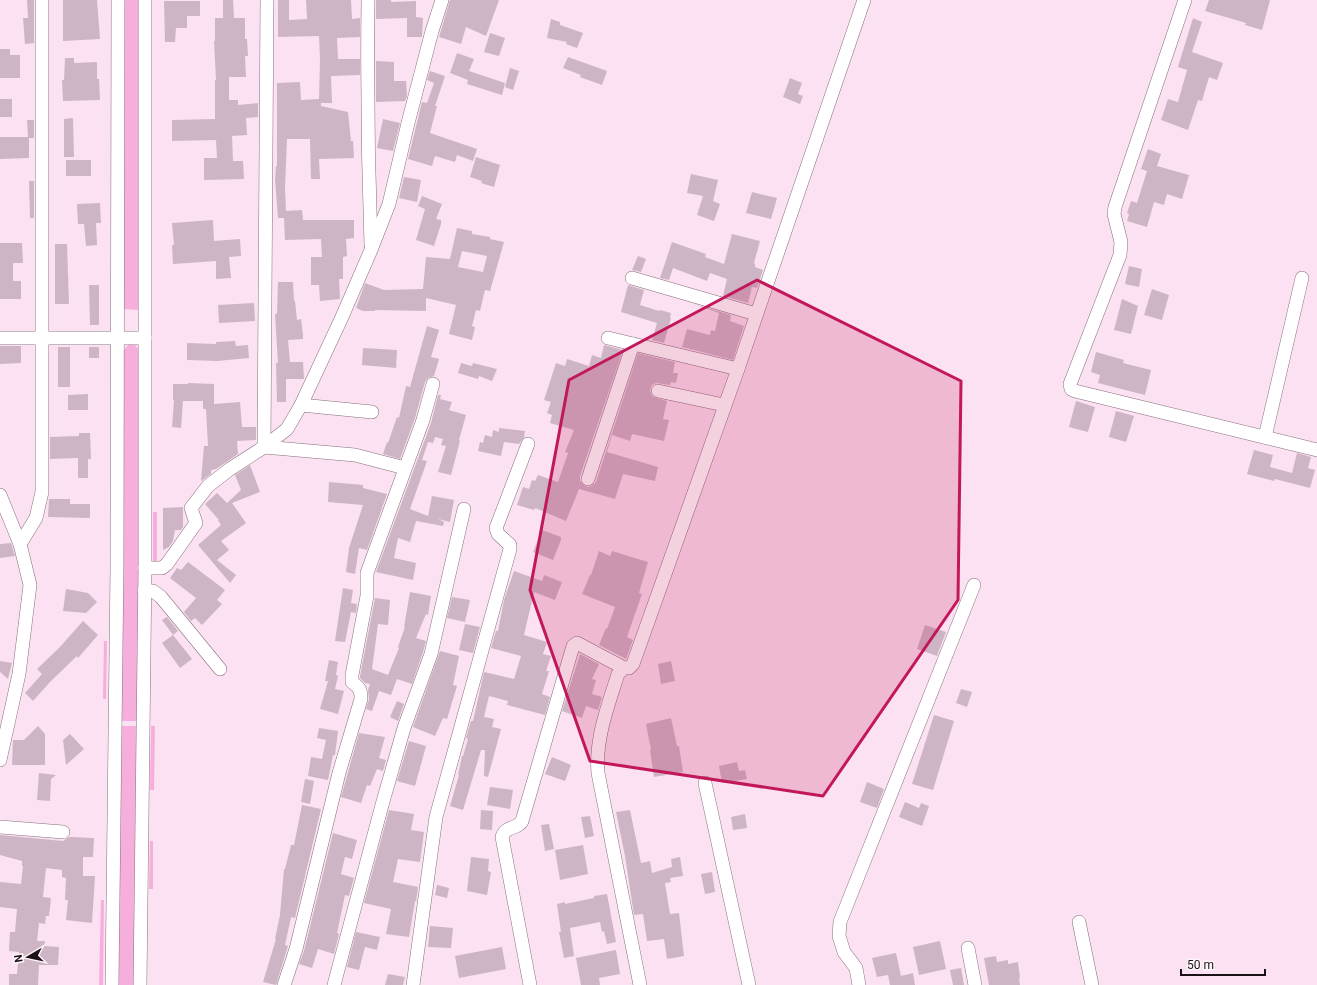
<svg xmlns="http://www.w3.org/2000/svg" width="1317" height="985" viewBox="0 0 1317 985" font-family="Roboto,sans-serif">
  <rect width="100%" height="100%" fill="#fbe1f1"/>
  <!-- green -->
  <g fill="#f6aedc">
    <polygon points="123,0 139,0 139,310 123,309"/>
    <polygon points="128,345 135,345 139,350 139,568 137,721 121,721 124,350"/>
    <polygon points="153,512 157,512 157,564 153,565"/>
    <polygon points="104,641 107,641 106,699 103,699"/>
    <polygon points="121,726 137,726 134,985 118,985"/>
    <polygon points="151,726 155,726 154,790 150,790"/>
    <polygon points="150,841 153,841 153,889 149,889"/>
    <polygon points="101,900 104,900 103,985 99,985"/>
  </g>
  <!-- building -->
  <g fill="#ceb5c5" fill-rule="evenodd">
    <polygon points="27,0 34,0 34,43 25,44 23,18 28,18"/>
    <polygon points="63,0 97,0 100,39 63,41"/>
    <polygon points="223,0 233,0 234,18 245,18 245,39 247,39 248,56 245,56 246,77 229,77 229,100 238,100 238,105 258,103 258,117 246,118 247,135 232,136 233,161 243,161 244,179 204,180 204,158 217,158 216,140 172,141 172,120 215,119 215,80 216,80 214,41 215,41 215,18 223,18"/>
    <polygon points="278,0 289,0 289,20 307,19 306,0 351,0 352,19 360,18 360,37 337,38 338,59 360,59 360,75 331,76 332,103 321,103 321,106 348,112 351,141 353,141 354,158 319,159 320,179 311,179 310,139 287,139 285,187 286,211 302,210 303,220 354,220 354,238 346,239 347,256 343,257 343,279 339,279 340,299 320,301 319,285 311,285 311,257 322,257 321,239 285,240 284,218 278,218 275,180 276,166 277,166 277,83 300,82 301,100 319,99 320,59 319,36 278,37"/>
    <polygon points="376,0 391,0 391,2 416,1 416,17 423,18 422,37 407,37 407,18 376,19"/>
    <polygon points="450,0 499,0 486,36 466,27 461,44 439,37"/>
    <polygon points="1209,0 1270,0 1262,30 1245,25 1246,23 1205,11"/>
    <polygon points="164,1 200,1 200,16 187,16 187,28 176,28 175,42 165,42"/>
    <polygon points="1193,18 1202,22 1192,52 1223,63 1217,80 1209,77 1202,101 1198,100 1188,130 1161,120 1168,99 1178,102 1187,70 1178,67"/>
    <polygon points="551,19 560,22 560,25 583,33 577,48 566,44 567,42 547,38"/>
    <polygon points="490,33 505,38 499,56 484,52"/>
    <polygon points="0,49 10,49 10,55 20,55 20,78 0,78"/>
    <polygon points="457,53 474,59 469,71 505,83 502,95 467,84 468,80 450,73"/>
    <polygon points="568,57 607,71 602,85 580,77 581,75 563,68"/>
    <polygon points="65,58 74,58 74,63 97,62 97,79 99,79 100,100 63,101 62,80 64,80"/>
    <polygon points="376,61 394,62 394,81 406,81 407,96 405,101 376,102"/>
    <polygon points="510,68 519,71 513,90 505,87"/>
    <polygon points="430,71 445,76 435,106 437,106 430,133 477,149 473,161 457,155 455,162 435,156 432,166 408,159 422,102 427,103 434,83 427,80"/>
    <polygon points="790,78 802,83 798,94 803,96 800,104 783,97"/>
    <rect x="0" y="99" width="12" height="18"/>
    <polygon points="73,118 74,157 64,157 64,119"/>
    <polygon points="383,119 400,123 393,151 377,148"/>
    <polygon points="27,120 34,120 34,138 29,138 29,158 0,159 0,137 28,137"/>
    <polygon points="1148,149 1161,154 1157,166 1189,175 1182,199 1167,194 1164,205 1154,202 1147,227 1127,221 1129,214 1127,213 1131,201 1137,203 1147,171 1141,169"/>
    <polygon points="476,157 500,165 494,187 481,183 482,181 470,177"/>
    <rect x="66" y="160" width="25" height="16"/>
    <polygon points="691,174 718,180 713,201 720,204 714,221 697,215 703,196 687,193"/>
    <polygon points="404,177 421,180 417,202 399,198"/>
    <polygon points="29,181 34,181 34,218 30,218"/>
    <polygon points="752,192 777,198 771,219 746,213"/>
    <polygon points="422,196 442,204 436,219 441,220 441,224 434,246 416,240 425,209 418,206"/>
    <polygon points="100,203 101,223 96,223 97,245 86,246 84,224 78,224 77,204"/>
    <polygon points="213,220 214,241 240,239 241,256 229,257 231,278 216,279 216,261 173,264 172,245 174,245 172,223"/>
    <path d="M457 228 472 231V234L490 237V239L504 242 490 291 485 290 480 311 476 310 472 326 475 327 472 340 449 334 456 305 426 298V311L375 310V311H363L356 308 365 283 384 290 423 289 426 257 450 259ZM462 251 487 256 483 272 458 267Z"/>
    <polygon points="732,234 760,241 754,263 755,264 755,267 763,270 757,288 752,287 748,303 723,296 727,279 710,273 707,281 673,268 669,280 660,278 672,242 706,254 705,257 724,264"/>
    <polygon points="0,243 22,243 23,263 13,263 13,281 21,281 21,299 0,299"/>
    <polygon points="55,244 67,244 69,304 55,304"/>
    <polygon points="638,256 646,259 641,272 632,270"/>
    <polygon points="1129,266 1142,269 1139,287 1125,284"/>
    <polygon points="278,282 293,282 294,301 295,301 297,320 301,319 303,335 303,339 288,340 290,362 303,362 304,379 286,379 286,402 277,402 276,363 278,363 275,314 277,314"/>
    <polygon points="89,285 99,285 99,325 90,325"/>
    <polygon points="628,285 644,290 640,305 659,311 660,310 671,313 670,318 671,318 664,343 652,340 657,323 621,312"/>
    <polygon points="1152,289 1169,295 1162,320 1144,315"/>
    <polygon points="1122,299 1138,306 1131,334 1114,330"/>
    <polygon points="254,303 255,321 219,323 218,305"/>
    <polygon points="694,304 731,315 730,321 744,326 733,360 682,347 687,329 710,335 711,330 715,331 719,313"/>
    <polygon points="427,326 439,330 431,357 439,359 434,376 428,378 425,382 415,418 400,459 383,454 387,442 388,443 397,417 399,418 406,386 410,387"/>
    <polygon points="235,341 236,346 248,345 249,358 217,361 187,360 187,343 216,344 216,342"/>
    <polygon points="604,345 623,350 580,476 580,481 585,486 589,487 593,485 596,482 638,353 675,362 673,373 678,373 676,383 671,382 670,385 656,383 652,385 650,390 651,394 653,397 667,401 663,419 669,420 664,441 632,434 630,441 612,435 607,452 658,467 655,481 623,474 615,499 579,489 566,521 535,508 534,510 517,505 523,487 529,489 532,480 535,481 538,475 558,482 568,453 565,452 574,430 550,423 552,415 547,413 551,402 544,400 556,363 565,366 567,359 589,366 592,355 601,358"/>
    <polygon points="0,346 21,346 21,363 0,364"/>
    <rect x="58" y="347" width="12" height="40"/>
    <rect x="89" y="347" width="10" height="11"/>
    <polygon points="363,348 397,350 396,368 362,365"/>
    <polygon points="1096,352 1124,360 1123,363 1151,370 1145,395 1098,383 1100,375 1091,372"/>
    <polygon points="461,363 472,366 473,363 497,369 492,381 479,376 478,379 458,373"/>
    <polygon points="188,383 214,384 214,404 240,402 242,427 256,427 256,440 237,441 238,454 216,469 211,470 211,474 201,481 204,446 208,446 206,409 203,409 203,401 183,401 181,428 172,427 174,400 173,400 173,384 188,384"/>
    <polygon points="88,394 88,410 68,410 68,395"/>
    <polygon points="438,395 441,395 440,399 452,402 449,410 466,415 459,440 460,441 451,475 438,472 446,446 441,445 443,439 435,437 433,443 428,442 422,460 427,461 410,509 428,516 432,496 454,500 450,522 438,519 444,522 443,526 416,521 410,542 398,538 394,558 416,563 413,580 376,572 431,423"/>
    <polygon points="1076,401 1095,407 1088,432 1069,427"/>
    <polygon points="1116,411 1134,416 1126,442 1109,437"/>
    <polygon points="499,428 525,431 524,437 519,444 504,442 501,456 478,451 480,442 483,443 485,435 492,437 493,430 499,432"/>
    <polygon points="79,433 90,433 91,459 88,459 88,478 78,478 78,458 50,459 50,437 79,436"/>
    <polygon points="1254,450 1273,455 1270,467 1292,473 1297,453 1311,457 1308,468 1315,470 1310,488 1275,479 1274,481 1247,474"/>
    <polygon points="250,465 260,492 232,503 246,523 221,541 229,550 217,560 236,575 230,583 198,545 221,525 218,520 219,520 205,504 217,493 227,503 241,490 235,475"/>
    <polygon points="329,482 363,485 363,488 387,494 367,550 359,548 355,574 346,572 349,548 363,505 328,502"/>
    <polygon points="49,499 70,499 70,504 90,504 90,518 48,517"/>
    <polygon points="183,507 183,527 181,530 175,530 173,541 169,547 163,550 163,508"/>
    <polygon points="542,530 561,537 561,540 553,560 533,552"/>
    <polygon points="11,543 15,556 0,558 0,544"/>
    <polygon points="599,551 610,556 612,551 648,562 639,593 642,594 627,637 633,640 626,659 599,645 606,628 607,629 615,607 582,594 590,575 591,575"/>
    <polygon points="188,562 225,590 217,600 222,604 202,625 195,618 191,621 184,612 196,598 170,578 177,568 181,570"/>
    <polygon points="514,571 542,581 544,575 562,582 555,600 534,592 524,635 547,642 543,654 551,656 546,671 549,671 542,694 550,697 545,715 507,705 508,701 489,696 484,717 494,719 492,727 501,729 488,777 484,776 485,750 481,750 463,810 450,806 459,775 458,775 462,756 463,756 468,739 466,738 471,721 473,721 484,672 514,679 521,656 491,648 496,631 498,631 504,600"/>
    <polygon points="343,588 353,590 351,603 357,604 356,613 351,612 345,642 335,641"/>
    <polygon points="66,589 88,593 97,602 86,613 63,611"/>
    <polygon points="410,592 431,596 428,615 426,614 416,638 426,641 423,652 412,684 397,679 391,695 379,691 372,711 366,709 369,699 368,690 370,684 365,683 360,678 360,676 375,598 390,600 388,625 378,624 372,669 388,675 399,648 398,647 405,627 404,627"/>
    <polygon points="452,597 470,600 465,622 447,618"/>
    <polygon points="167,617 178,631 173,635 162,620"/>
    <polygon points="83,621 98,635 78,658 77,656 50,682 33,701 25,693 42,674 37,669 59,648"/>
    <polygon points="465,624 480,627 473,653 459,650"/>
    <polygon points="925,625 946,632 937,656 917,649"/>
    <polygon points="173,635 192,659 180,668 162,643"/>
    <polygon points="440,651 459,656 453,685 457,686 447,719 443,718 435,736 413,727"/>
    <polygon points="580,654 599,664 592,679 596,680 592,694 602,697 598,710 586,706 582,718 562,711"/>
    <polygon points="329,660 338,662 336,675 338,676 335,689 344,691 338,714 320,709 328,681 325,681"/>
    <polygon points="0,661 12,663 8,679 0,672"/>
    <polygon points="671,661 675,681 661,684 658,664"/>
    <polygon points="961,689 972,692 967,707 956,703"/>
    <polygon points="397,701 404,704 398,721 390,717"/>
    <polygon points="934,715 954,721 933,790 912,784"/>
    <polygon points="671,718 677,746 679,746 683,772 654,777 650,750 651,750 646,724"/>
    <polygon points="38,726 45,734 45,765 12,765 13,740 24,740"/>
    <polygon points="319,728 338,731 335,755 333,755 328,780 308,776 311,757 322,759 326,740 317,738"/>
    <polygon points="359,733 385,737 379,758 386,760 383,771 377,769 370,786 367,785 361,803 341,797"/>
    <polygon points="70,734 84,749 66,765 63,740"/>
    <polygon points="409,741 426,746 415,786 397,781"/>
    <polygon points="552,757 571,765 565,781 545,774"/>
    <polygon points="737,762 739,771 745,770 747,779 722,783 719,766"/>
    <polygon points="39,773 56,775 51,779 50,801 37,800"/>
    <polygon points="305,779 314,781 310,804 301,802"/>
    <polygon points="867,782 884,789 877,808 860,802"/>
    <polygon points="490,787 513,790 510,809 487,805"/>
    <polygon points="905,802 919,808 921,803 929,806 922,826 899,817"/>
    <polygon points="302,805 321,809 295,918 291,917 285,945 288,946 276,985 263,982 276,939 275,939 280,915 284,869 285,869 291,845 294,845"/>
    <polygon points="389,810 414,814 411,830 424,832 420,862 398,859 393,882 418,887 416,901 415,901 409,937 386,934 391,909 364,903"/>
    <polygon points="481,810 493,811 492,830 480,829"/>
    <polygon points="630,810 641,863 650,861 652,873 672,867 671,859 680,857 683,876 670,878 671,882 665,883 670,914 679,913 684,956 667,959 664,939 647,941 643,914 634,915 625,856 616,812"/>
    <polygon points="745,814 747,828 733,830 731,817"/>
    <polygon points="590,816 594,836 585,838 581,817"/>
    <polygon points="549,824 554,849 545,851 541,825"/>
    <polygon points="333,833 357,840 352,859 345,857 341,874 354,878 349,896 345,895 337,933 339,934 334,954 318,949 312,968 299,964 304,951"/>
    <polygon points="0,835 63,841 69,837 94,838 93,857 83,857 83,876 95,876 92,923 66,920 68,900 65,900 66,878 62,877 62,870 46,868 43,897 51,898 49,916 46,916 45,924 39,923 37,941 45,941 44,946 59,947 58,965 39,965 38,985 9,985 9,974 17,974 19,952 9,951 10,932 15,932 17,909 0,907 0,882 21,884 23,866 22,866 22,861 0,855"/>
    <polygon points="583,845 588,874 560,880 555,850"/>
    <polygon points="471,857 489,859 488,871 491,872 487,895 467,891"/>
    <polygon points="712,872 715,892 705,894 701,874"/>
    <polygon points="437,885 449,888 447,898 435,895"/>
    <polygon points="607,894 616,942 607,944 604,931 602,932 600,922 570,928 574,956 564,958 559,932 561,932 557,904 565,902 565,904 594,898 594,896"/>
    <polygon points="430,926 453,928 451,948 428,947"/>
    <polygon points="356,932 380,937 377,950 365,947 359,970 347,967"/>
    <polygon points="940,941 946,969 919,975 913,947"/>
    <polygon points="502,947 506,969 459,978 455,956"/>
    <polygon points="616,950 620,974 599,978 600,985 581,985 576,958"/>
    <polygon points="896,953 901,976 913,973 915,985 890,985 888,975 877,977 872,958"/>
    <polygon points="996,956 997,962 1008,960 1008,964 1018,962 1020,978 1019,978 1020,985 989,985 984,958"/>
    <polygon points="961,968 964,985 953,985 950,970"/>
    <polygon points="388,974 405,977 403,985 385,985"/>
  </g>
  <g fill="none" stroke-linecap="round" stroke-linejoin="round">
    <!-- minor casing -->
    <g stroke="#866f7d" stroke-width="14">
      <g id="minor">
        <path d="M368 0C367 82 368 163 371 245"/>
        <polyline points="1185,0 1115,207 1114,214 1121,242 1120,255 1070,384 1071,389 1075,391 1317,450"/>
        <polyline points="632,278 756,314"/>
        <polyline points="0,338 145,338"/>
        <polyline points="608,338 738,369"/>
        <polyline points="658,391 724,405"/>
        <polyline points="301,405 372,412"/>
        <polyline points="1265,437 1302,278"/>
        <polyline points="264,447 267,0"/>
        <polyline points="264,447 355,455 405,468"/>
        <polyline points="588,479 633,344"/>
        <polyline points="0,495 20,544 30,585 19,674 0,760"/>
        <polyline points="20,544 36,518 42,492 42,0"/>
        <polyline points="145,568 162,568 167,564 196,523 191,508 208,486 230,469 264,447 287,429 301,405 342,317 371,250 389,204 408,123 432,31 442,0"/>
        <polyline points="144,591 153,591 161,597 220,669"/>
        <polyline points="705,783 749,985"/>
        <polyline points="0,827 63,832"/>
        <polyline points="1079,922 1092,985"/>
        <polyline points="968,948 975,985"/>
        <polyline points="112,985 117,567 118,0"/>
        <polyline points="140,985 145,568 145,0"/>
        <path d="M284 985 296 949 339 773 361 699C361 690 360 688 352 682V675L367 596V573L423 420 433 384"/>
        <polyline points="334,985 382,805 404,728 431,654 464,509"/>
        <polyline points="413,985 436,817 510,549 510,545 498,534 496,528 528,444"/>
        <path d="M530 985 502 837C506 825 517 830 522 821L573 646 577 643 624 668"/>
        <path d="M640 985 598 773C595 739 608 706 618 674L624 668H629L633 664 738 369 864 0"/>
        <polyline points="859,985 856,968 844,952 839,936 840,922 974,585"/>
      </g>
    </g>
    <!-- minor -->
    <use href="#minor" stroke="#fff" stroke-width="13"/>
  </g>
  <!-- marked area -->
  <path fill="#c2185b" fill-opacity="0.2" stroke="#c2185b" stroke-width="3" stroke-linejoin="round" d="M757 280 961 381 958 600 823 796 590 761 530 590 569 380Z"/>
  <!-- north arrow -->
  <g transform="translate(28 957) rotate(261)" stroke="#fef4fa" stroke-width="3" paint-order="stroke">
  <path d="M0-3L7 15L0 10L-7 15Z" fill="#1b1218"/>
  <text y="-6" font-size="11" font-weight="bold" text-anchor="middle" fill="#1b1218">N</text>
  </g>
  <!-- scale -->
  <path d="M1181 969v6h84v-6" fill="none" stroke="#1b1218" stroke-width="2"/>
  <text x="1187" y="969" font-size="12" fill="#1b1218" stroke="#fef4fa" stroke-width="3" paint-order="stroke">50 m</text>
</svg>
